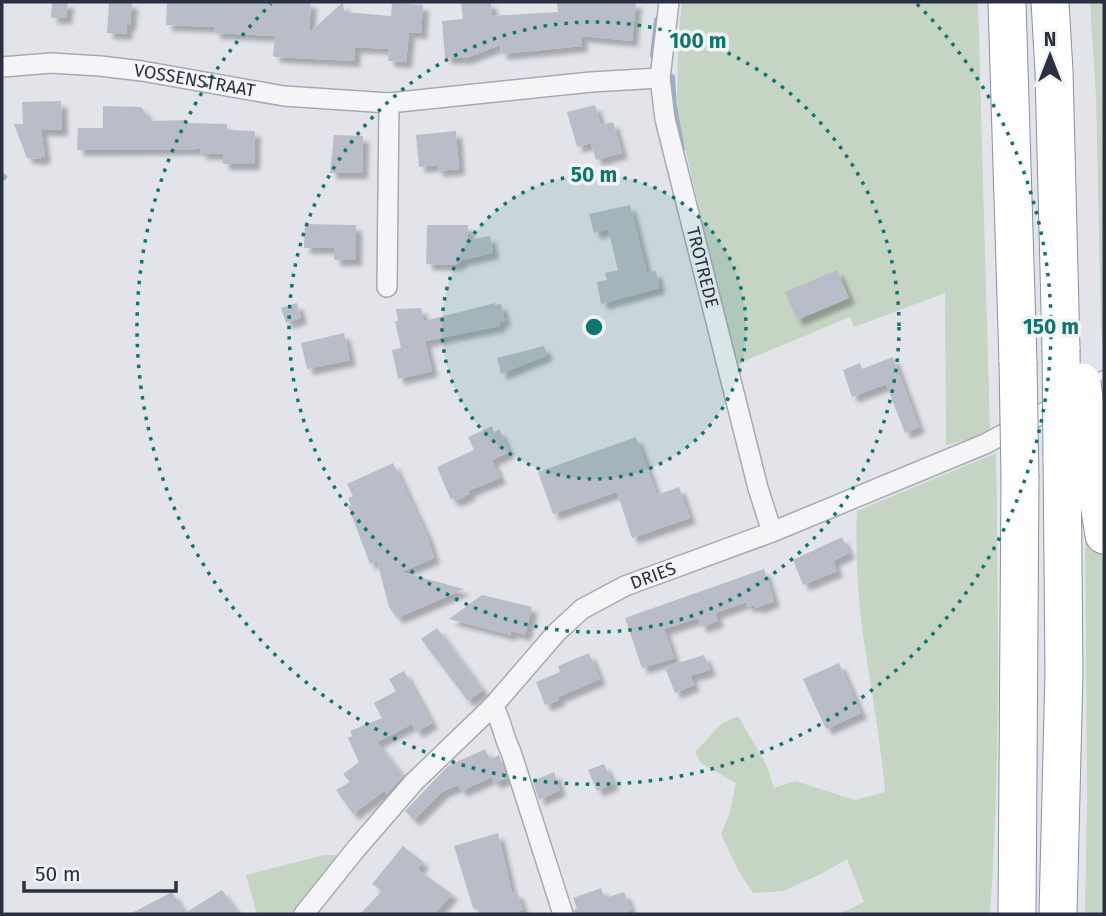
<svg xmlns="http://www.w3.org/2000/svg" width="1106" height="916" viewBox="0 0 1106 916" font-family="'Fira Sans',sans-serif">
  <defs>
    <filter id="shadow"><feDropShadow dx="6" dy="6" stdDeviation="2" flood-color="#0004"/></filter>
  </defs>
  <rect width="100%" height="100%" fill="#e2e4ea"/>
  <!-- green -->
  <g fill="#c5d4c3">
    <polygon points="682,2 978,2 990,434 946,445 945,293 854,327 850,317 735,365 677,113 678,40"/>
    <polygon points="1090,2 1104,2 1104,360 1101,327 1096,96"/>
    <path d="M996 453C998 606 1001 761 990 914H839L864 902 847 859 821 874 783 891 753 893 738 870 721 834 729 815 736 783 702 764 695 752 721 724 738 716 766 764 774 788 795 781 855 800 885 792C881 743 872 696 865 647 858 603 855 556 857 511Z"/>
    <polygon points="1090,506 1104,566 1104,914 1085,914 1087,802 1085,507"/>
    <polygon points="324,855 335,855 338,859 332,869 291,914 257,914 246,875"/>
  </g>
  <g fill="none" stroke-linecap="round" stroke-linejoin="round">
    <!-- stream -->
    <g stroke="#9daeca" stroke-width="6">
      <polyline points="653,55 657,20"/>
      <polyline points="672,77 674,107 682,149"/>
      <polyline points="2,178 4,177"/>
    </g>
  </g>
  <!-- building -->
  <g fill="#b9bdc7" filter="url(#shadow)">
    <polygon points="52,2 68,2 66,18 51,18"/>
    <polygon points="109,2 132,2 130,25 127,25 126,34 107,33"/>
    <polygon points="167,2 311,2 309,33 343,2 344,12 391,16 392,3 423,5 421,33 409,32 406,62 388,61 389,49 355,47 354,61 276,57 273,56 275,36 214,33 215,27 166,25"/>
    <polygon points="461,2 491,2 492,16 558,12 557,2 636,2 632,41 581,36 582,46 501,54 500,45 466,58 445,58 442,21 463,19"/>
    <polygon points="61,101 62,130 41,130 45,157 42,157 42,159 27,158 14,124 23,124 22,102"/>
    <polygon points="595,105 601,125 613,122 622,153 596,160 591,143 577,147 567,112"/>
    <polygon points="103,106 141,107 151,121 185,120 185,123 227,124 227,130 255,131 254,164 223,164 223,154 201,154 200,149 77,150 78,128 103,128"/>
    <polygon points="456,131 459,169 437,171 437,165 419,167 416,135"/>
    <polygon points="334,135 363,136 362,173 330,173"/>
    <polygon points="630,205 647,273 656,271 659,288 601,304 597,282 607,280 605,273 618,270 608,229 594,233 589,214"/>
    <polygon points="305,224 356,225 356,260 334,260 334,248 304,248"/>
    <polygon points="427,225 468,225 468,240 490,236 493,253 462,260 456,265 426,264"/>
    <polygon points="837,270 849,298 797,320 785,292"/>
    <polygon points="297,303 301,318 286,323 281,308"/>
    <polygon points="495,303 495,305 501,304 505,321 499,322 500,326 425,341 432,371 398,379 392,350 401,348 395,321 398,321 396,309 421,308 424,321"/>
    <polygon points="344,333 350,360 307,369 301,343"/>
    <polygon points="544,346 547,355 501,374 497,358"/>
    <polygon points="893,357 919,427 905,433 886,384 852,397 843,370 860,363 862,369"/>
    <polygon points="492,426 494,433 499,429 509,452 492,460 500,478 468,491 470,494 455,501 453,498 451,500 437,467 474,450 468,437"/>
    <polygon points="636,437 657,495 679,487 690,518 632,538 617,492 553,514 538,472"/>
    <polygon points="393,463 428,538 434,558 401,572 464,589 397,618 389,607 377,561 370,564 348,506 351,505 348,498 353,496 347,484"/>
    <polygon points="842,537 849,553 833,561 837,571 803,585 793,560"/>
    <polygon points="764,569 774,601 756,608 755,605 747,607 746,602 715,613 718,621 701,627 698,618 664,629 674,658 642,668 625,618"/>
    <polygon points="482,595 532,607 525,635 511,631 511,635 449,619"/>
    <polygon points="437,628 483,690 468,701 421,639"/>
    <polygon points="589,653 600,679 558,697 559,700 545,705 536,682 560,672 558,666"/>
    <polygon points="704,655 710,670 690,676 694,685 675,693 665,667"/>
    <polygon points="839,663 861,713 826,729 803,679"/>
    <polygon points="404,671 432,723 416,732 412,724 377,742 403,776 387,794 384,791 353,814 336,790 350,782 343,774 359,762 348,738 352,736 350,731 382,718 374,703 396,691 389,679"/>
    <polygon points="485,749 490,759 499,755 507,778 494,783 492,777 461,791 458,785 442,792 414,820 405,811 448,766"/>
    <polygon points="604,764 613,784 597,791 588,770"/>
    <polygon points="554,772 560,790 539,800 533,781"/>
    <polygon points="498,833 512,893 517,892 523,910 509,914 487,914 473,908 454,846"/>
    <polygon points="403,846 423,862 417,869 452,894 434,914 360,914 382,891 372,884"/>
    <polygon points="601,888 605,898 624,892 631,910 621,914 575,914 574,910 577,908 573,898"/>
    <polygon points="222,890 238,914 130,914 172,892 185,913"/>
  </g>
  <g fill="none" stroke-linecap="round" stroke-linejoin="round">
    <!-- minor casing -->
    <g stroke="#a7aab4" stroke-width="22">
      <g id="minor">
        <path id="s1" d="M669 2 660 78 665 119 758 488 772 532"/>
        <path id="s2" d="M2 67 51 63 100 66 142 71 284 96 389 103 591 82 660 78"/>
        <polyline points="387,287 389,103"/>
        <path d="M493 706C502 721 503 736 511 752L563 914"/>
        <path id="s3" d="M304 914 356 849 414 782 493 706 556 633 582 609 625 586 772 532 985 444 1104 381"/>
      </g>
    </g>
    <!-- motorway casing -->
    <g stroke="#8990a1" stroke-width="39">
      <g id="motorway">
        <polyline points="1007,2 1018,362"/>
        <polyline points="1050,2 1054,71 1061,349"/>
        <polyline points="1090,447 1104,535"/>
        <polyline points="1017,914 1020,479"/>
        <polyline points="1058,914 1064,673 1062,456"/>
      </g>
    </g>
    <!-- minor -->
    <use href="#minor" stroke="#f5f5f8" stroke-width="19"/>
    <!-- motorway -->
    <use href="#motorway" stroke="#fff" stroke-width="37"/>
    <!-- motorway-bridge casing -->
    <g stroke="#8990a1" stroke-width="39" stroke-linecap="butt">
      <g id="motorway-bridge">
        <polyline points="1061,349 1062,456"/>
        <polyline points="1018,362 1020,479"/>
        <polyline points="1082,382 1090,447"/>
      </g>
    </g>
    <!-- motorway-bridge -->
    <use href="#motorway-bridge" stroke="#fff" stroke-width="37"/>
  </g>
  <!-- distance rings -->
  <circle cx="594" cy="327" r="152" fill="#0f766e" fill-opacity=".12"/>
  <g fill="none" stroke="#0f766e" stroke-width="3.5" stroke-dasharray="3.5 7">
    <circle cx="594" cy="327" r="152"/>
    <circle cx="594" cy="327" r="305"/>
    <path d="M917 4A457 457 0 1 1 271 4"/>
  </g>
  <g text-anchor="middle" stroke-width="7" stroke-linejoin="round" paint-order="stroke">
    <!-- street labels -->
    <g font-size="18" fill="#2a3042" stroke="#f1f3f7">
      <text dy="6" stroke="none"><textPath href="#s2" startOffset="194">VOSSENSTRAAT</textPath></text>
      <text dy="6" stroke="none"><textPath href="#s1" startOffset="271">TROTREDE</textPath></text>
      <text dy="6" stroke="none"><textPath href="#s3" startOffset="492">DRIES</textPath></text>
    </g>
  </g>
  <circle cx="594" cy="327" r="10" fill="#0f766e" stroke="#f1f3f7" stroke-width="3.5"/>
  <g font-size="21" text-anchor="middle" font-weight="bold" fill="#0f766e" stroke="#f1f3f7" stroke-width="7" stroke-linejoin="round" paint-order="stroke">
    <text x="698" y="48">100 m</text>
    <text x="594" y="182">50 m</text>
    <text x="1051" y="334">150 m</text>
  </g>
  <!-- border -->
  <rect width="1106" height="916" fill="none" stroke="#2a3042" stroke-width="7"/>
  <!-- north arrow -->
  <g transform="translate(1050 56)" stroke="#f1f3f7" stroke-width="5" paint-order="stroke">
  <path d="M0-5L12 26L0 18L-12 26Z" fill="#2a3042"/>
  <text y="-10" font-size="19" font-weight="bold" text-anchor="middle" fill="#2a3042">N</text>
  </g>
  <!-- scale -->
  <path d="M24 881v10h152v-10" fill="none" stroke="#2a3042" stroke-width="3.5"/>
  <text x="35" y="881" font-size="21" fill="#2a3042" stroke="#f1f3f7" stroke-width="5" paint-order="stroke">50 m</text>
</svg>
